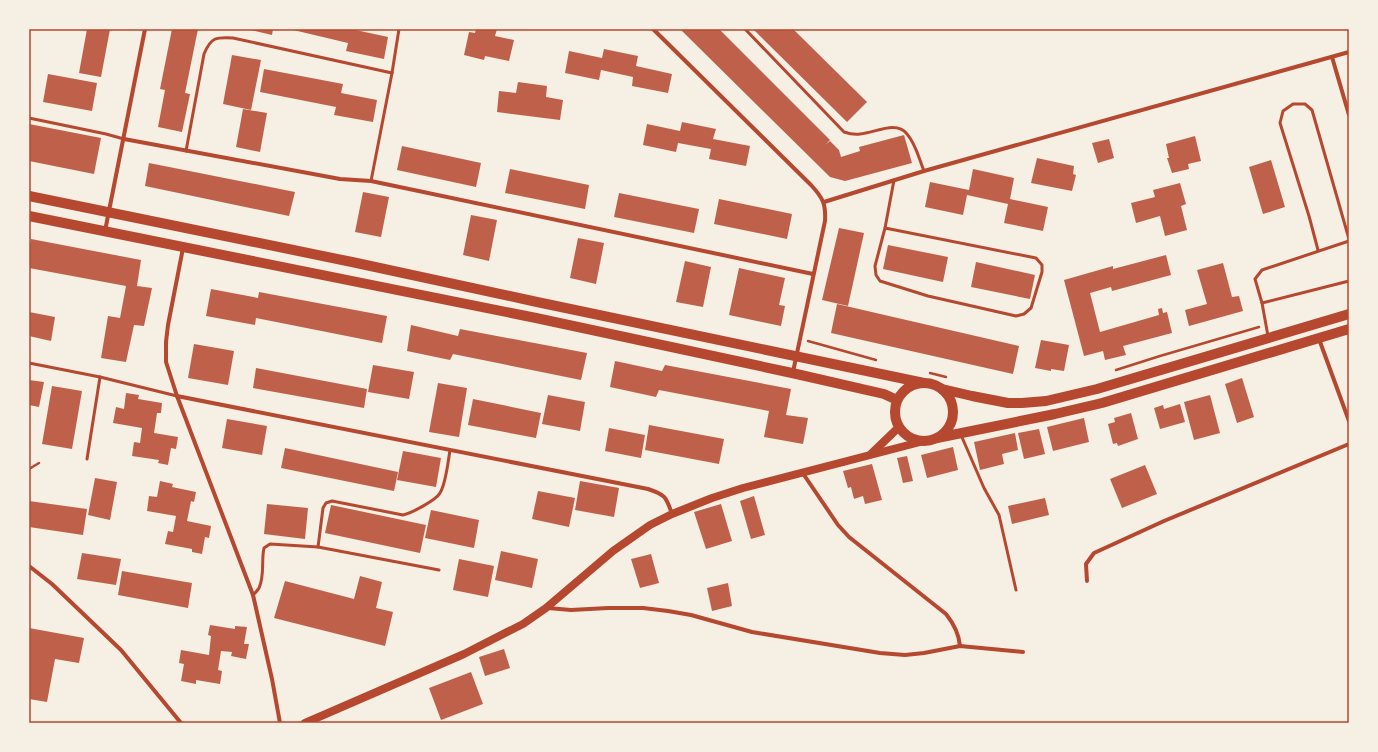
<svg xmlns="http://www.w3.org/2000/svg" width="1378" height="752" viewBox="0 0 1378 752" font-family="Ubuntu,sans-serif">
  <rect width="100%" height="100%" fill="#f6efe4"/>
  <!-- building -->
  <g fill="#bf614a">
    <polygon points="87,29 110,29 101,77 79,73"/>
    <polygon points="172,29 198,29 185,93 190,94 182,132 158,127 165,90 160,89"/>
    <polygon points="246,29 273,29 272,35"/>
    <polygon points="289,29 351,29 388,37 384,59 346,51 348,43"/>
    <polygon points="476,29 497,29 495,36 514,40 509,61 485,56 484,60 464,55 469,32 475,33"/>
    <polygon points="680,29 719,29 830,140 825,145 830,141 839,150 841,157 860,151 859,147 904,135 912,163 845,181 830,177"/>
    <polygon points="753,29 793,29 867,102 847,122"/>
    <polygon points="604,49 638,56 636,66 672,74 668,93 632,86 633,77 601,70 599,80 565,73 569,51 602,58"/>
    <polygon points="232,55 261,60 251,110 223,104"/>
    <polygon points="264,69 343,84 341,93 377,100 373,122 334,115 336,107 260,92"/>
    <polygon points="48,74 97,83 92,111 43,102"/>
    <polygon points="518,82 547,86 546,97 563,100 560,120 497,112 499,91 516,93"/>
    <polygon points="243,109 267,113 260,152 236,147"/>
    <polygon points="682,122 716,129 713,139 750,146 746,166 709,159 711,149 678,143 676,152 643,145 647,124 680,131"/>
    <polygon points="29,124 101,138 94,174 29,161"/>
    <polygon points="1195,136 1201,161 1188,164 1189,169 1172,173 1167,158 1169,158 1166,144"/>
    <polygon points="1109,139 1114,158 1098,163 1092,143"/>
    <polygon points="402,146 481,163 476,187 397,170"/>
    <polygon points="1037,158 1074,166 1073,174 1076,175 1072,191 1031,183"/>
    <polygon points="1271,160 1285,207 1263,214 1249,167"/>
    <polygon points="149,163 295,192 289,216 145,186"/>
    <polygon points="510,169 589,185 585,209 505,193"/>
    <polygon points="973,169 1014,178 1010,199 1048,207 1043,231 1004,223 1008,204 967,195 963,215 925,207 930,182 969,190"/>
    <polygon points="1180,183 1186,204 1181,206 1187,230 1165,236 1160,216 1136,223 1131,203 1155,197 1153,190"/>
    <polygon points="363,192 389,197 381,237 355,232"/>
    <polygon points="619,193 699,209 694,233 614,217"/>
    <polygon points="719,199 792,214 787,239 714,224"/>
    <polygon points="471,215 497,220 489,261 463,255"/>
    <polygon points="839,228 864,233 848,306 822,300"/>
    <polygon points="578,238 604,243 596,284 570,278"/>
    <polygon points="31,239 141,260 137,286 152,288 144,326 134,325 126,362 101,358 108,316 120,318 126,286 29,268 29,250"/>
    <polygon points="888,245 948,257 943,282 883,269"/>
    <polygon points="1166,255 1171,275 1112,291 1111,287 1090,293 1100,332 1159,315 1158,309 1162,308 1163,313 1167,312 1172,333 1123,346 1126,355 1105,360 1103,351 1084,356 1064,280 1113,266 1113,269"/>
    <polygon points="685,261 711,267 703,307 676,302"/>
    <polygon points="976,262 1035,275 1030,299 971,287"/>
    <polygon points="1223,263 1232,297 1239,296 1243,311 1189,326 1185,310 1207,304 1197,270"/>
    <polygon points="739,268 785,278 779,305 785,306 781,326 729,315"/>
    <polygon points="211,289 258,298 259,292 387,316 382,343 256,318 255,325 206,316"/>
    <polygon points="837,304 1019,346 1013,374 831,333"/>
    <polygon points="29,312 55,317 51,341 29,336"/>
    <polygon points="411,325 458,336 460,329 587,353 581,380 453,354 450,360 407,351"/>
    <polygon points="1041,340 1069,345 1064,371 1051,369 1051,371 1035,368"/>
    <polygon points="194,344 234,351 228,385 188,378"/>
    <polygon points="615,361 662,371 665,365 791,389 786,415 808,418 803,444 764,437 769,411 659,390 656,397 610,387"/>
    <polygon points="373,365 414,372 409,399 368,392"/>
    <polygon points="256,368 367,389 364,408 253,388"/>
    <polygon points="1242,378 1254,417 1237,423 1225,384"/>
    <polygon points="29,380 44,382 39,407 29,405"/>
    <polygon points="438,383 467,388 459,437 429,432"/>
    <polygon points="52,386 82,391 72,449 42,444"/>
    <polygon points="126,393 139,395 138,399 162,403 161,413 157,413 154,433 178,437 176,449 171,448 168,465 158,463 159,460 132,456 134,442 140,443 142,428 113,423 116,407 124,409"/>
    <polygon points="548,395 585,402 580,431 542,424"/>
    <polygon points="1210,395 1220,433 1194,440 1184,402"/>
    <polygon points="473,399 541,413 536,438 468,425"/>
    <polygon points="1180,404 1185,422 1160,429 1154,408 1163,405 1164,409"/>
    <polygon points="1131,413 1138,439 1118,446 1117,443 1113,444 1108,424 1115,422 1114,418"/>
    <polygon points="1084,418 1089,442 1053,451 1047,427"/>
    <polygon points="227,419 267,426 262,455 222,448"/>
    <polygon points="649,425 724,439 719,464 645,450"/>
    <polygon points="609,428 645,435 641,458 605,451"/>
    <polygon points="1039,429 1045,454 1024,459 1018,433"/>
    <polygon points="1015,433 1018,450 1002,454 1004,464 980,470 974,442"/>
    <polygon points="953,447 958,470 927,478 921,455"/>
    <polygon points="285,448 398,472 394,491 281,468"/>
    <polygon points="403,451 441,458 436,487 397,480"/>
    <polygon points="907,456 913,481 903,483 897,458"/>
    <polygon points="872,464 882,500 865,504 863,496 854,499 851,487 848,488 843,471"/>
    <polygon points="1145,465 1157,494 1122,508 1110,479"/>
    <polygon points="95,478 117,482 110,520 88,515"/>
    <polygon points="160,481 173,484 172,487 196,492 194,502 191,501 187,521 211,526 209,538 205,537 202,554 192,552 192,549 165,544 168,531 173,532 176,516 147,511 149,496 157,497"/>
    <polygon points="580,481 619,488 614,517 575,510"/>
    <polygon points="538,491 575,498 569,527 532,519"/>
    <polygon points="754,496 765,535 751,539 740,501"/>
    <polygon points="1045,498 1049,515 1012,524 1008,506"/>
    <polygon points="29,501 87,509 83,535 29,527"/>
    <polygon points="267,504 308,508 305,539 264,534"/>
    <polygon points="721,504 732,541 706,549 694,512"/>
    <polygon points="331,505 426,525 420,553 325,533"/>
    <polygon points="431,510 479,520 474,548 425,538"/>
    <polygon points="501,551 538,559 532,588 495,580"/>
    <polygon points="82,553 121,559 116,585 77,579"/>
    <polygon points="651,554 659,583 640,588 631,559"/>
    <polygon points="459,559 494,566 488,597 453,590"/>
    <polygon points="122,571 192,583 188,608 118,595"/>
    <polygon points="360,576 382,582 376,608 393,612 385,646 274,618 285,581 354,599"/>
    <polygon points="728,583 732,606 712,611 707,588"/>
    <polygon points="210,625 235,629 235,626 247,627 244,644 249,644 246,659 231,656 232,652 221,651 218,670 222,671 220,684 196,680 196,684 181,681 184,664 179,663 181,650 209,655 211,636 208,635"/>
    <polygon points="29,628 84,638 79,663 55,659 47,702 29,699"/>
    <polygon points="504,649 510,668 485,676 479,657"/>
    <polygon points="471,672 483,704 441,720 429,688"/>
  </g>
  <g fill="none" stroke-linecap="round" stroke-linejoin="round">
    <!-- path -->
    <g stroke="#b5482f" stroke-width="2.5">
      <polyline points="808,341 876,360"/>
      <polyline points="1116,370 1160,356 1259,327"/>
      <polyline points="930,373 946,377"/>
      <polyline points="29,469 39,463"/>
    </g>
    <!-- service -->
    <g stroke="#b5482f" stroke-width="3">
      <path d="M745 29 844 132C850 134 854 135 860 134 875 133 896 120 907 134 916 144 919 159 924 171"/>
      <polyline points="29,118 106,134 124,139"/>
      <path d="M186 151 204 54C211 37 216 37 233 38L392 73"/>
      <polyline points="371,181 392,73 399,29"/>
      <polyline points="885,228 1036,258 1042,265 1042,272 1031,308 1024,314 1016,316 928,296 880,281 876,275 875,266 885,228 894,180"/>
      <polyline points="1318,250 1309,216 1280,123 1283,111 1293,104 1305,104 1312,110 1349,239"/>
      <polyline points="1262,303 1349,281"/>
      <polyline points="1268,336 1262,303 1255,279 1262,270 1349,241"/>
      <polyline points="29,363 100,377 177,396"/>
      <polyline points="961,435 984,488 999,515 1016,590"/>
      <polyline points="87,459 100,377"/>
      <path d="M318 547 323 508 326 503 332 501 403 515C412 513 436 500 440 493 446 483 448 462 450 450"/>
      <path d="M253 595C255 593 258 590 259 588 265 575 261 561 264 548L270 544 318 547 439 570"/>
    </g>
    <!-- minor -->
    <g stroke="#b5482f" stroke-width="4">
      <path d="M653 29 811 185C823 198 826 204 825 221L793 372"/>
      <polyline points="1332,57 1349,115"/>
      <polyline points="124,139 340,179 371,181 813,274"/>
      <polyline points="824,202 924,171 1349,52"/>
      <polyline points="105,231 145,29"/>
      <polyline points="183,248 168,325 166,342 166,362 177,396 253,595 272,679 280,723"/>
      <polyline points="1319,339 1349,421"/>
      <path d="M177 396 648 489C666 495 666 497 672 514"/>
      <path d="M802 472 838 525 849 537 946 614C954 624 959 634 960 646"/>
      <polyline points="29,566 52,584 121,650 181,723"/>
      <polyline points="1087,581 1086,564 1094,553 1164,521 1349,444"/>
      <polyline points="548,608 571,610 608,608 643,608 668,611 691,615 752,632 880,653 905,655 924,653 960,646 1023,652"/>
    </g>
    <!-- secondary -->
    <g stroke="#b5482f" stroke-width="8">
      <polyline points="871,454 899,427"/>
      <polyline points="305,723 464,654 523,624 546,608 613,551 650,525 672,514 712,498 743,488 924,441"/>
    </g>
    <!-- primary -->
    <g stroke="#b5482f" stroke-width="10">
      <polyline points="29,196 352,262 537,302 924,383"/>
      <polyline points="29,216 536,318 792,373 884,394 897,400"/>
      <circle cx="924" cy="412" r="29"/>
      <polyline points="942,389 972,396 1008,403 1022,403 1046,401 1097,389 1349,314"/>
      <polyline points="937,438 1055,414 1102,403 1349,329"/>
    </g>
  </g>
  <!-- border -->
  <rect width="1378" height="752" fill="none" stroke="#f6efe4" stroke-width="60"/>
  <rect x="30" y="30" width="1318" height="692" fill="none" stroke="#b5482f" stroke-width="1.5"/>
</svg>
